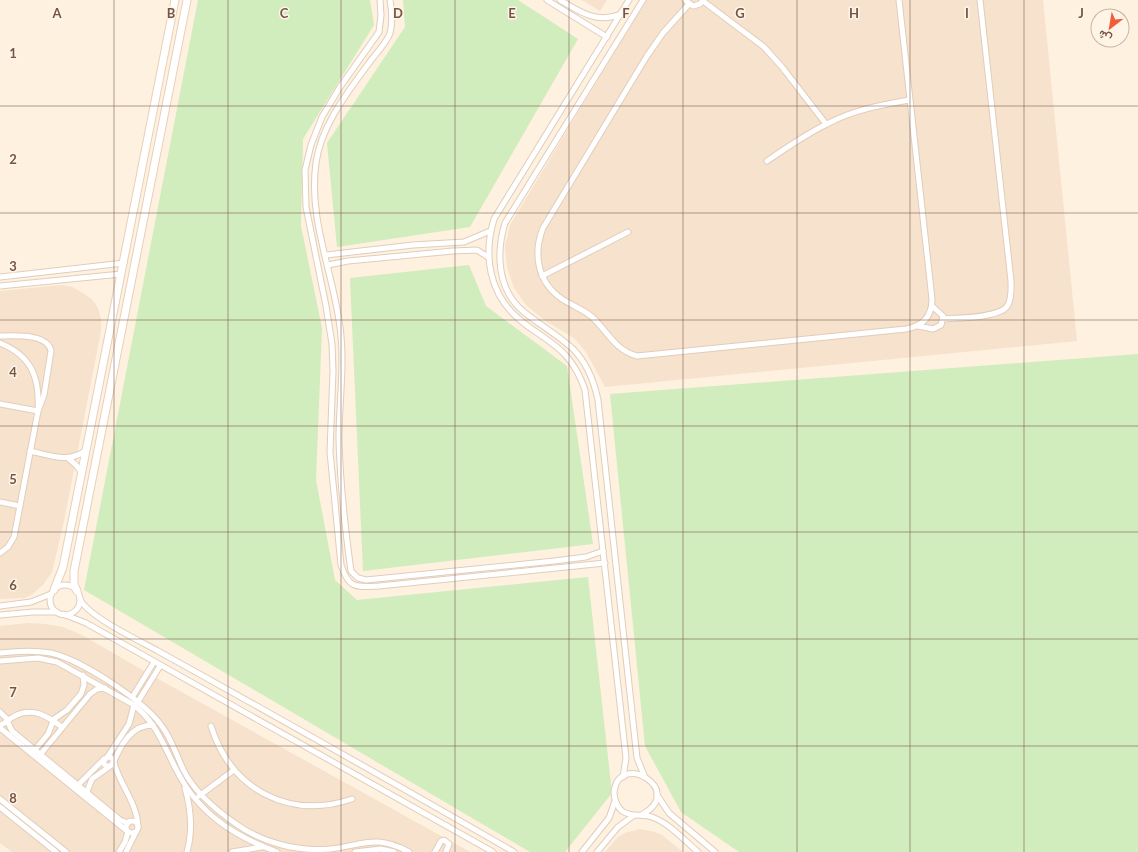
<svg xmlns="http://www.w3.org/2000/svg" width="1138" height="852" viewBox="0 0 1138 852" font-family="Lato,Vazirmatn,sans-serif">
  <rect width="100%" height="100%" fill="#fef1df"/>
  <!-- residential -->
  <g fill="#f6e2cd">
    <polygon points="582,0 607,0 600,11"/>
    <polygon points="646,0 1043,0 1077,341 605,387 586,352 574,338 544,320 526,305 514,288 507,267 505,246 510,225"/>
    <polygon points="62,285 73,287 92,299 98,308 101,319 101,331 64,521 52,572 43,585 31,595 24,598 0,599 0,291"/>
    <polygon points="28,623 46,624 63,627 80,634 160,680 470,852 12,852 0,843 0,626"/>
    <polygon points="640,829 655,832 662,835 683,852 605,852 618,837 625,833"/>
  </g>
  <!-- green -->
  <g fill="#d1ecbd">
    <polygon points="198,0 370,0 374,25 303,139 301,226 322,328 316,480 335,580 357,600 588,577 612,793 565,852 530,852 84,590"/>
    <polygon points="403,0 518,0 578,39 470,227 337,247 327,143 405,27"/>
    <polygon points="469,265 486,306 567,366 593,544 363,571 350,278"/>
    <polygon points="1138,354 1138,852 739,852 681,812 645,746 610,394"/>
  </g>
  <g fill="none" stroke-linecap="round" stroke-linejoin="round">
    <!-- street casing -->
    <g stroke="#e2cdbb" stroke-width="7">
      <g id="street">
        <path d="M380 0 381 15 379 32 340 87 322 117 311 145 305 170 306 207 326 306 332 344 333 371 330 452 341 565C349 589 355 587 379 586L605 563"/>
        <path d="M390 0C392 11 393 22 390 33 387 43 375 54 369 63 347 93 321 126 316 163 308 219 333 272 340 327 345 364 339 402 339 439 340 483 345 528 351 571L358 578 366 580 554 561 586 557 603 551"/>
        <polyline points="547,0 607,37"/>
        <path d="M560 0C580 12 597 24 621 14"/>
        <path d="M643 0 505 223C496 253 497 290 524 312 540 325 558 335 573 349 587 363 594 381 598 400L637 758 644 775"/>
        <polyline points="685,0 693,6 700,4 703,0"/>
        <polyline points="703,1 764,47 782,67 826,124"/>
        <path d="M689 4 663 33 647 56 543 228C533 253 537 282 562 299 571 305 582 309 591 316 607 330 614 350 637 356L906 329C923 326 932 316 932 299L899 0"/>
        <path d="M767 161C786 148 806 134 827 124 853 110 881 105 909 100"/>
        <polyline points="326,255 413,245 464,242 490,231"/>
        <polyline points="328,265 348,261 453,251 477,250 488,257"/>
        <polyline points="542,276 628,232"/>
        <polyline points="0,277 124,263"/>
        <polyline points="0,286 121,274"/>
        <path d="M943 319C958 318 1001 318 1008 305 1012 297 1011 289 1011 281L980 0"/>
        <polyline points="918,326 933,329 941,325 943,316 932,306"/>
        <path d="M0 336C13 336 48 333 51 351L44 395 38 411 0 404"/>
        <path d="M0 343C32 356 40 378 38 411L14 537 8 547 0 553"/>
        <path d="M30 451C49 455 70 464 86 450"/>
        <polyline points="68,458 76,465 82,473"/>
        <polyline points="0,502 20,506"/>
        <circle cx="65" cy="600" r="15"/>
        <path d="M80 599C87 616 140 641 158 651 277 717 396 784 514 852"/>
        <polyline points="0,606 31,602 51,594"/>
        <polyline points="63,614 86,623 493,852"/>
        <polyline points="0,615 33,612 57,612"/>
        <path d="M0 653C17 651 34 650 51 653 81 660 143 700 161 725 172 739 176 755 184 771 195 793 216 810 236 824 263 843 298 852 330 849 364 845 375 834 409 852"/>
        <path d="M0 661 38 658 57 662 134 705C158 725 163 745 177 771 198 813 234 836 277 852"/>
        <polyline points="133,696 154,662"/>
        <polyline points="139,700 160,666"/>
        <polyline points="0,712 6,718 12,731 120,820 128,823"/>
        <path d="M0 725C6 724 8 719 13 717 32 706 47 716 62 727"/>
        <path d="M211 726C231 790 289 820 352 799"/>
        <polyline points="0,728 127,831"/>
        <polyline points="33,752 48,734 54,719 67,710 81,694 84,685 83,675"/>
        <polyline points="39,756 90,694 97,689 105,688"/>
        <polyline points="108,756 129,724 134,705"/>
        <path d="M114 761C122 743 132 725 153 725"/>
        <path d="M114 762 109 767 105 765 103 762 108 756 113 759C118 783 137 801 138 827"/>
        <path d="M623 777 626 758 585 390C581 378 576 368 568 358 555 342 535 333 520 320 489 294 483 256 494 219L629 0"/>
        <polyline points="76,787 104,759"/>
        <path d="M185 788C191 809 193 830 187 852"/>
        <polyline points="86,794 92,779 109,767"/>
        <polyline points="657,795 669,813 715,852"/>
        <polyline points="199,796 234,770"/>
        <polyline points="0,799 66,852"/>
        <polyline points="0,807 56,852"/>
        <path d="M643 814C686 790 619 750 614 792 614 799 617 807 622 811 632 818 642 813 652 817 669 823 684 840 698 852"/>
        <circle cx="132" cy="827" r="6"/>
        <polyline points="119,852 125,842 128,832"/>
        <polyline points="126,852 136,832"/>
        <polyline points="232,852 262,847"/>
        <polyline points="355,852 381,849 394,852"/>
        <polyline points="435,852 441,841 444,840 449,844 446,852"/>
        <polyline points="582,852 609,818 615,801"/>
        <polyline points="597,852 618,827 633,816"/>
      </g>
    </g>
    <!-- secondary casing -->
    <g stroke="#eacfba" stroke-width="9">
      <g id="secondary">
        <polyline points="54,590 63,567 175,0"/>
        <polyline points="77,591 74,584 74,571 187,0"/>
      </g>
    </g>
    <!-- street -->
    <use href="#street" stroke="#fff" stroke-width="5"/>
    <!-- secondary -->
    <use href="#secondary" stroke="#fff" stroke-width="7"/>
  </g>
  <!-- grid -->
  <path fill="none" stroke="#765545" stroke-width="1" stroke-opacity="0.55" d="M114 0V852M228 0V852M341 0V852M455 0V852M569 0V852M683 0V852M797 0V852M910 0V852M1024 0V852M0 106H1138M0 213H1138M0 320H1138M0 426H1138M0 532H1138M0 639H1138M0 746H1138"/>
  <g font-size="13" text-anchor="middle" font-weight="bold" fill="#765545" stroke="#fff5e7" stroke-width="3" stroke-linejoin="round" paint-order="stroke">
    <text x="57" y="18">A</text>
    <text x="171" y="18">B</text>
    <text x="284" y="18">C</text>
    <text x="398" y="18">D</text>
    <text x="512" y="18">E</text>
    <text x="626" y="18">F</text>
    <text x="740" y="18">G</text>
    <text x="854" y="18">H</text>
    <text x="967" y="18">I</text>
    <text x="1081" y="18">J</text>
    <text x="13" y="58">1</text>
    <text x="13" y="164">2</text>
    <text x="13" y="271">3</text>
    <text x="13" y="377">4</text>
    <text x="13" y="484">5</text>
    <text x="13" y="590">6</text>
    <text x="13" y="697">7</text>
    <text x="13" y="803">8</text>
  </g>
  <!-- north arrow -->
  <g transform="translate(1110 28) rotate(211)"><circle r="19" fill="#fff5e7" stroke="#c8b5a6"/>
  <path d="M0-3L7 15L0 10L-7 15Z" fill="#f15f3a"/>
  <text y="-6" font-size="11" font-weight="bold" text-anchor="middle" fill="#765545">ش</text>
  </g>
</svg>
